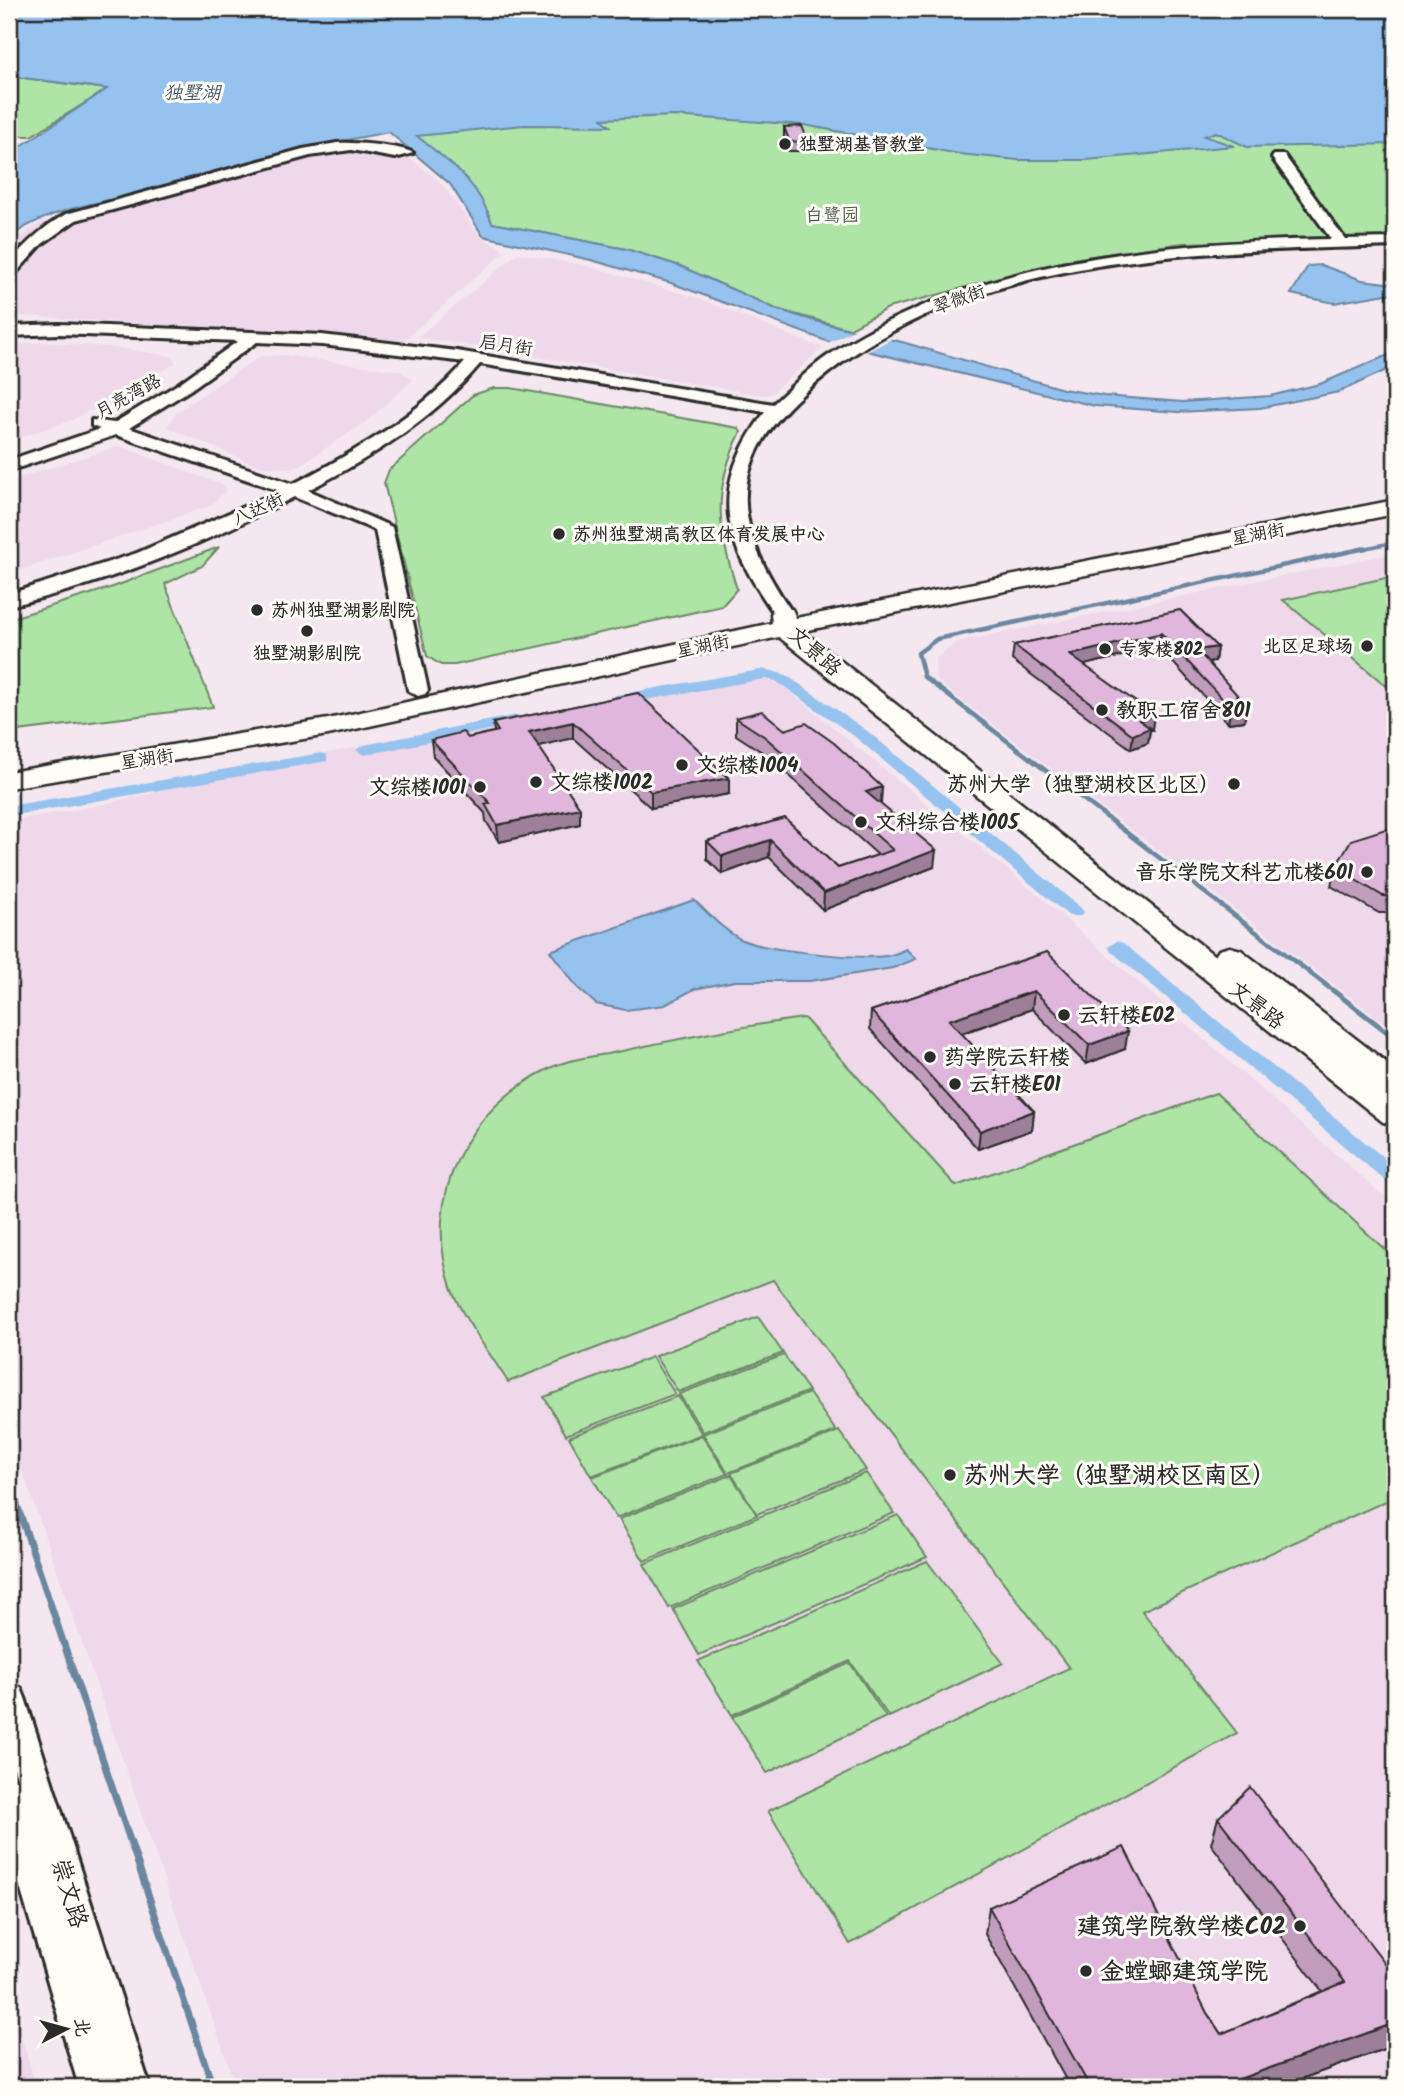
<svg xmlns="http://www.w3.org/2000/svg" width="1404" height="2096" viewBox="0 0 1404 2096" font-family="Kalam,'LXGW WenKai TC',sans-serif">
  <rect width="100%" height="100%" fill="#f4e7ef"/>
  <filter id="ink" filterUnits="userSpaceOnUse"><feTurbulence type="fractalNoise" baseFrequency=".0143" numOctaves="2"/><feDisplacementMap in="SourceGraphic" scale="14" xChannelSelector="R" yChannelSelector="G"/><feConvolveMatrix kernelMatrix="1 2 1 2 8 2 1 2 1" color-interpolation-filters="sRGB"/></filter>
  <g filter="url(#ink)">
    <!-- built -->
    <g fill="#eed8e9">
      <polygon points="348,142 380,143 399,150 442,184 480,237 505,251 403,341 9,315 9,247 39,224 76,211"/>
      <polygon points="518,253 591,267 697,298 822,348 771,394 763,395 418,337"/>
      <polygon points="43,342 118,348 171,356 176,363 72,420 9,441 9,346"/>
      <polygon points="283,355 400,371 413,380 366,422 300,465 290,468 258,466 167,427 176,413 259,357"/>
      <polygon points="119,446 223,485 226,490 210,506 9,574 9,481"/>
      <polygon points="1395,553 1395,1031 955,695 936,679 935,659 957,642"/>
      <polygon points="759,678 779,683 1039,896 1395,1206 1395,2087 236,2087 9,1432 9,821 91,807 321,754 728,680"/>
      <polygon points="9,1992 36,2087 9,2087"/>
    </g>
    <!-- green -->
    <g fill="#aee4a6" stroke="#6c8868" stroke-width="2">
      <polygon points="9,76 108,89 31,136 9,136"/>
      <path d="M546 104 1395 113V238L1183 243 1072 259 888 308 849 329 776 309 680 266 626 249 492 223C478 184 447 161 416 136Z"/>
      <path d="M494 388H511L738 428 741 432C711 491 718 529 737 589L722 606 455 665H441L427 656 384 483 389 470 473 395Z"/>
      <polygon points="219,547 202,566 165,584 213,707 9,732 9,619 113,587"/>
      <polygon points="1395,576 1395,693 1283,600"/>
      <path d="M804 1018 956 1186 1216 1093 1395 1259V1497L1142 1611 1237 1733 850 1944 768 1811 1069 1668 773 1280 508 1382C492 1356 460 1315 451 1287 421 1198 466 1108 550 1068 571 1058 600 1056 622 1051 683 1038 743 1026 804 1018Z"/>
      <polygon points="758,1317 783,1353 678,1392 655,1356"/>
      <polygon points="784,1355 809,1391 703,1432 679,1394"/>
      <polygon points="652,1357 675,1394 566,1435 544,1397"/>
      <polygon points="809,1393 836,1431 728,1473 703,1434"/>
      <polygon points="678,1396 702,1434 591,1476 569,1437"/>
      <polygon points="839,1431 866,1470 757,1514 731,1473"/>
      <polygon points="702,1435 727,1474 616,1518 592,1477"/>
      <polygon points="866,1473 894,1513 669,1608 644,1564"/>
      <polygon points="731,1475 757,1515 644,1561 619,1519"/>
      <polygon points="898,1515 927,1557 699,1655 673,1609"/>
      <polygon points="927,1561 1003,1663 889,1717 850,1661 732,1715 698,1661"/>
      <polygon points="850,1663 886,1717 767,1773 732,1717"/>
    </g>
    <!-- water -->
    <g fill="#95c2ee" stroke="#6b86a0" stroke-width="2">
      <path d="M9 9H1395V144L1247 147 1216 132 1204 136 1234 146 1086 160H1018L959 154 804 125 673 116 602 119 610 126 524 125 417 136C451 164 477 180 492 223L626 249 680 266 776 309 815 321 902 342 1063 389 1104 396 1183 402 1270 396 1320 384 1395 352V366L1339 392 1260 408 1178 412 1095 406 829 342 671 283 591 260 483 236 450 184 389 132 293 150 143 191C130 198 120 198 106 201 73 207 35 217 9 238V154L107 89 9 76Z"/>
      <polygon points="1321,265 1362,280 1393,284 1393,293 1334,303 1291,294 1308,266"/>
      <path d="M694 900C709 914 722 929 740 939 761 950 867 961 891 955 896 954 902 951 906 949L916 959 893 968 810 981H735L694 989 665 1005 626 1010 596 1004 578 988 550 951Z"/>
    </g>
    <!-- pier -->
    <polygon fill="#f4e7ef" points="857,328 895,337 867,352 826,344"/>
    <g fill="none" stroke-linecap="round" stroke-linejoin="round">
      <!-- stream-far3 -->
      <polyline stroke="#6b86a0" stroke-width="3.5" points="1357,550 1395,542"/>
      <!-- stream-far2 -->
      <polyline stroke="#6b86a0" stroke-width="4.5" points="1273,945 924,677 918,653 937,639 1366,548"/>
      <!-- stream-far1 -->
      <polyline stroke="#6b86a0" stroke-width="5" points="1271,943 1395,1038"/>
      <!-- stream -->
      <polyline stroke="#6b86a0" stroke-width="7" points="9,1481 213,2087"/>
      <!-- canal -->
      <g fill="#95c2ee" fill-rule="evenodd">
        <polygon points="765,669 786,675 866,730 1081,908 1084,912 1081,916 1069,916 854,736 776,681 765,679 616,705 608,700 616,695"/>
        <polygon points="517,715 523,717 523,723 364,755 356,750 364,745"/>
        <polygon points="321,753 327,755 327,761 9,816 9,806"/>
        <polygon points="1117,941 1123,943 1395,1167 1395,1185 1388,1183 1111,951 1108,947"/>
      </g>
      <!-- minor casing -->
      <g stroke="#2b2b2b" stroke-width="6">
        <g id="minor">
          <path d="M337 143C351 142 403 146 413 153L395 158 351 150 310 156 76 220 42 244 14 275 9 276V263C26 243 43 227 66 214L303 149Z"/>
          <path d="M1274 155H1284L1345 239 1395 238V246C1194 252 961 251 803 394 722 467 735 529 792 612L790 616H776C723 542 707 489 765 412L480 364C433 419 371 458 308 490L392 527 428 690 425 694 418 696 408 690 375 530 294 497C206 543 106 584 9 606V594L137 553 280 491 116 435 9 471V460L100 429 92 426V420L114 423 178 384 238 341 59 334 9 336V326L59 324 322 335 457 351 773 404C791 388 809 368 829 355 976 259 1160 242 1331 239L1272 158ZM257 342 322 345 465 362C419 415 355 452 293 484L129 428 190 390Z"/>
          <polygon points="9,1684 21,1688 25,1698 150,2087 79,2087 9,1850 9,1778 18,1781 9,1751"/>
        </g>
      </g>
      <!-- major casing -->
      <g stroke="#2b2b2b" stroke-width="5">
        <polygon id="major" points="1395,500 1395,514 803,631 1215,956 1219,950 1230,947 1241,950 1395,1069 1395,1095 1392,1095 1395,1097 1395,1125 1383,1122 779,637 328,735 9,788 9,772 328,719 772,623 771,614 774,609 792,609 796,618"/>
      </g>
      <!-- minor -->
      <use href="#minor" fill="#fdfcf7" fill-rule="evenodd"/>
      <!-- major -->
      <use href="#major" fill="#fdfcf7" fill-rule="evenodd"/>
    </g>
    <!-- wall -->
    <g fill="#c19dbd" stroke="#2b2b2b" stroke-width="2">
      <polygon points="784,127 808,141 807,151 789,151 784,137"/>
      <polygon points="1180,610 1217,647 1215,661 1207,662 1247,706 1244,721 1228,723 1159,647 1084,665 1152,730 1150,730 1148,743 1131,749 1012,660 1014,645"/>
      <polygon points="638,693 729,794 651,808 573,738 560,741 538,746 580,808 580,824 499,842 486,821 485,813 433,756 431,740 468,738 494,732 493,723"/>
      <polygon points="736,718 785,730 882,787 880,804 934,867 823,910 769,857 722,874 707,859 707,841 785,818 838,868 878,855 765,754 736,735"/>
      <polygon points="1395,826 1395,913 1379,913 1331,886 1335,868"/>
      <polygon points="1047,952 1125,1049 1086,1064 1032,1009 961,1034 1034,1111 1032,1130 978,1149 870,1029 871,1011"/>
      <polygon points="1218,1818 1395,1976 1395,2045 1279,2087 1070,2087 985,1934 989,1907 1207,2013 1221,2034 1322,1991 1211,1844"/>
    </g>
    <!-- shaded-wall -->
    <g fill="#9d7f9a" stroke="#2b2b2b" stroke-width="2">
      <polygon points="1161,633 1159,647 1068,669 1070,655"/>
      <polygon points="1217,647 1215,661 1194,665 1197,650"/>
      <polygon points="1247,706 1244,721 1228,723 1231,708"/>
      <polygon points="1154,715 1152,730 1150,730 1148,743 1131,749 1133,735 1139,720"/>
      <polygon points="573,722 573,738 530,748 529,732"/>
      <polygon points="729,778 729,794 651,808 651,792"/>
      <polygon points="882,787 881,804 865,809 866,792"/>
      <polygon points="580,808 580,824 499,842 497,825"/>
      <polygon points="770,840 769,857 722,874 722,856"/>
      <polygon points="936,850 934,867 823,910 824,893"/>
      <polygon points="1034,991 1032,1009 947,1038 949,1020"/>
      <polygon points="1128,1031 1125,1049 1086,1064 1089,1045"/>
      <polygon points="1034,1111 1032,1130 978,1149 980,1131"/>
      <polygon points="1395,2023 1395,2045 1279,2087 1217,2087"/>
    </g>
    <!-- building -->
    <g fill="#e0b6dc" stroke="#2b2b2b" stroke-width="2">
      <polygon points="802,126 808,141 790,142 784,127"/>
      <polygon points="1180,610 1217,647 1197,650 1247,706 1231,708 1161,633 1070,655 1154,715 1139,720 1150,728 1133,735 1014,645"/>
      <polygon points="638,693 729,778 651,792 573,722 559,725 529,732 580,808 497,825 485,804 490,803 431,740 463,732 468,738 498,731 493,723"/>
      <polygon points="762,711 785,730 806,723 834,743 882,787 866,792 936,850 824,893 770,840 722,856 707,841 785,818 838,868 893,850 765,737 736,718"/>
      <polygon points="1395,826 1395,896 1383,896 1335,868 1351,840"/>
      <polygon points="1047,952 1128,1031 1089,1045 1034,991 949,1020 1034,1111 980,1131 871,1011"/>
      <polygon points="1250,1787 1395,1976 1395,2023 1217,2087 1090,2087 989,1907 1124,1847 1207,2013 1221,2034 1345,1982 1218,1818"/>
    </g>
  </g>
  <!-- markers -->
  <g fill="#2b2b2b" stroke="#fdfcf7" stroke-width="2.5">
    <circle cx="785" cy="144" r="7"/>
    <circle cx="559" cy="534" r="7"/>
    <circle cx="257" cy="610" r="7"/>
    <circle cx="307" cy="631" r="7"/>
    <circle cx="1367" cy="646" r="7"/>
    <circle cx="1105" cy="649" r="7"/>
    <circle cx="1102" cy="710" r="7"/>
    <circle cx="682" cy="765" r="7"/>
    <circle cx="536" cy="782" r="7"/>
    <circle cx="1234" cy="784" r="7"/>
    <circle cx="480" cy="787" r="7"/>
    <circle cx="861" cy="822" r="7"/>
    <circle cx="1367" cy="872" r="7"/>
    <circle cx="1064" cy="1015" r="7"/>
    <circle cx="930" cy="1057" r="7"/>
    <circle cx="955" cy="1084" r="7"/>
    <circle cx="950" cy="1475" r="7"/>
    <circle cx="1300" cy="1926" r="7"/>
    <circle cx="1086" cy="1971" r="7"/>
  </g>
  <g text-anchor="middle" stroke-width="6" stroke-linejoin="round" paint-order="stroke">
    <!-- far-poi labels -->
    <g font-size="18" font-weight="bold" fill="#2b2b2b" stroke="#fdfcf7" text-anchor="start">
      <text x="799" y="150">独墅湖基督教堂</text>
      <text x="573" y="540">苏州独墅湖高教区体育发展中心</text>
      <text x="271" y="616">苏州独墅湖影剧院</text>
      <text x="1353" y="652" text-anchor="end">北区足球场</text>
      <text x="1119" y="655">专家楼802</text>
      <text x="307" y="659" text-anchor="middle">独墅湖影剧院</text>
    </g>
    <!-- far-park labels -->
    <g font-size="18" fill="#4c594a" stroke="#fdfcf7">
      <text x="832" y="221">白鹭园</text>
    </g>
    <!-- far-street labels -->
    <g font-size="18" fill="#2b2b2b" stroke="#fdfcf7">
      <text transform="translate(959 299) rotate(-19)" y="6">翠微街</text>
      <text transform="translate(506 345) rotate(9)" y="6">启月街</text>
      <text transform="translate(128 396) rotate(-29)" y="6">月亮湾路</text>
      <text transform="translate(258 509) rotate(-25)" y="6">八达街</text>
      <text transform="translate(1258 534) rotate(-11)" y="6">星湖街</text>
      <text transform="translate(703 646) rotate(-12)" y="6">星湖街</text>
      <text transform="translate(147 759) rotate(-9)" y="6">星湖街</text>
    </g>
    <!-- far-water labels -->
    <g font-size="19" font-style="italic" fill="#4b5866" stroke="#fdfcf7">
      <text x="192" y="99">独墅湖</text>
    </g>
    <!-- street labels -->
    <g font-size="21" fill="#2b2b2b" stroke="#fdfcf7">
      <text transform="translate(815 651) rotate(41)" y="7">文景路</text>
      <text transform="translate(1257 1005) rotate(38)" y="7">文景路</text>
    </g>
    <!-- poi labels -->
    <g font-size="21" font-weight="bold" fill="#2b2b2b" stroke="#fdfcf7" text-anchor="start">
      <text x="1116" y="717">教职工宿舍801</text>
      <text x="696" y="772">文综楼1004</text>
      <text x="550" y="789">文综楼1002</text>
      <text x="1220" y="791" text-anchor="end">苏州大学（独墅湖校区北区）</text>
      <text x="466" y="794" text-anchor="end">文综楼1001</text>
      <text x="875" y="829">文科综合楼1005</text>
      <text x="1353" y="879" text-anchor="end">音乐学院文科艺术楼601</text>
      <text x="1078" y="1022">云轩楼E02</text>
      <text x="944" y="1064">药学院云轩楼</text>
      <text x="969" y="1091">云轩楼E01</text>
    </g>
    <!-- near-poi labels -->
    <g font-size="24" font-weight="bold" fill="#2b2b2b" stroke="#fdfcf7" text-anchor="start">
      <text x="964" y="1483">苏州大学（独墅湖校区南区）</text>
      <text x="1286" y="1934" text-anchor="end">建筑学院教学楼C02</text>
      <text x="1100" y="1979">金螳螂建筑学院</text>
    </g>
    <!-- near-street labels -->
    <g font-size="24" fill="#2b2b2b" stroke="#fdfcf7">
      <text transform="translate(70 1893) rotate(73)" y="8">崇文路</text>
    </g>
  </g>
  <!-- margin -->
  <rect width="1404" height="2096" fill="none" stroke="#fdfcf7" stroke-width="35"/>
  <rect x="18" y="18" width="1369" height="2061" fill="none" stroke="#2b2b2b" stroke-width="2.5" filter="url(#ink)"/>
  <!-- north arrow -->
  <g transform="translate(66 2029) rotate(84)" stroke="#fdfcf7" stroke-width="5" paint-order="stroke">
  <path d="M0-5L12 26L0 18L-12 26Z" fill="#2b2b2b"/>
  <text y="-10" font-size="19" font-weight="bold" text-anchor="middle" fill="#2b2b2b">北</text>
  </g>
</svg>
